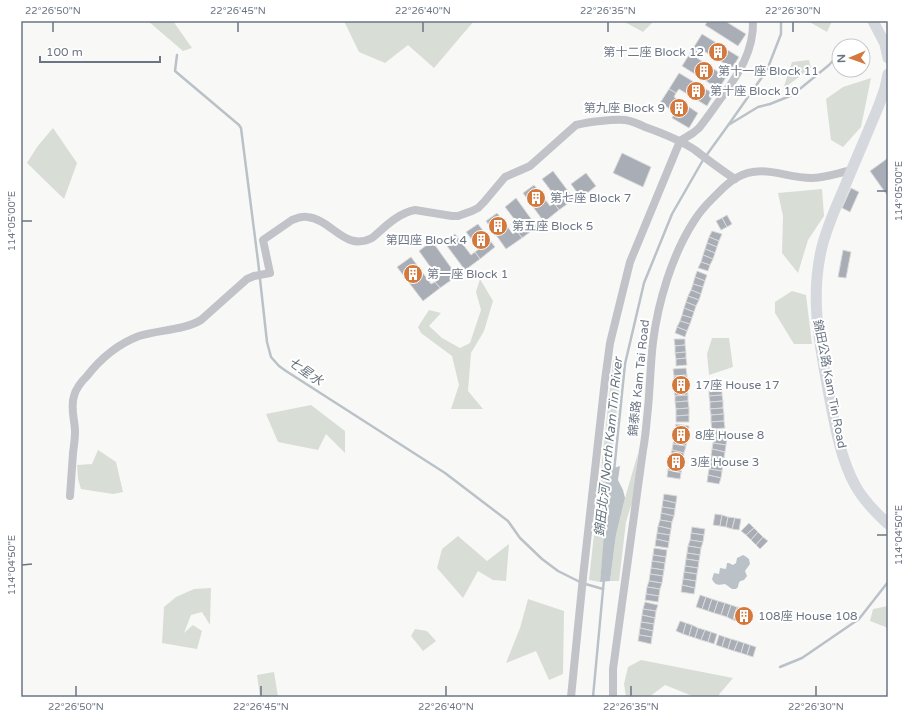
<svg xmlns="http://www.w3.org/2000/svg" width="909" height="718" viewBox="0 0 909 718" font-family="'Varela Round','Noto Sans TC',sans-serif">
  <rect width="100%" height="100%" fill="#f8f9f7"/>
  <!-- green -->
  <g fill="#d8ddd6">
    <polygon points="148,21 173,21 192,48 183,51"/>
    <polygon points="344,21 474,21 434,68 408,45 385,63 359,52"/>
    <polygon points="623,21 654,21 643,32"/>
    <polygon points="808,21 832,21 827,32"/>
    <polygon points="809,60 811,68 783,89 792,62"/>
    <polygon points="871,78 861,127 843,147 831,140 826,99 843,87"/>
    <polygon points="53,128 77,163 64,199 27,163 37,147"/>
    <polygon points="822,189 824,216 808,240 798,273 782,253 783,216 778,193"/>
    <polygon points="480,279 493,301 484,331 471,353 468,391 483,409 451,409 459,385 452,356 421,333 418,327 429,310 441,313 429,326 442,338 460,348 470,343 481,310 476,292"/>
    <polygon points="792,291 806,295 812,344 794,344 775,313 775,302"/>
    <polygon points="712,338 729,338 733,367 709,375 707,354"/>
    <polygon points="613,360 622,364 609,480 606,480 605,484 610,484 600,582 589,580"/>
    <polygon points="311,405 345,431 345,453 326,434 318,450 278,442 266,414"/>
    <polygon points="98,450 116,462 123,492 113,494 81,489 78,479 77,465 92,464"/>
    <polygon points="638,453 634,496 626,522 619,581 610,581 616,535 625,498"/>
    <polygon points="458,536 487,561 509,544 506,581 493,580 478,571 463,598 437,568 442,549"/>
    <polygon points="211,588 210,625 202,612 191,615 184,633 193,625 202,631 197,649 162,643 164,607 176,597 194,589"/>
    <polygon points="528,599 564,611 563,674 549,680 536,651 506,663 520,628"/>
    <polygon points="888,606 888,628 870,621 873,609"/>
    <polygon points="415,629 427,631 436,641 423,651 411,636"/>
    <polygon points="641,660 733,678 717,697 695,697 665,685 649,697 626,697 624,684 628,667"/>
    <polygon points="274,672 278,697 260,697 257,675"/>
  </g>
  <!-- water -->
  <g fill="#bac2c8">
    <polygon points="620,466 618,480 623,490 625,498 616,535 610,581 600,582 605,524 610,485 605,484 606,480 609,480 611,469"/>
    <path d="M743 555 745 556 749 559 750 564 745 571 747 576 744 580C739 581 739 582 738 587L736 589H732L725 584C719 585 715 586 712 579L714 573 719 574 720 568 726 569 727 563H729L733 565 736 563 737 558Z"/>
  </g>
  <g fill="none" stroke-linecap="round" stroke-linejoin="round">
    <!-- stream -->
    <g stroke="#bac2c8" stroke-width="2.5">
      <polyline points="177,55 175,71 239,125 241,128 258,261 267,342 271,357 279,366 286,371 445,473 508,521 520,538 542,559 558,571 582,583 603,589"/>
      <polyline points="730,124 758,107 770,104 790,96 801,88 829,65 839,54"/>
      <polyline points="614,471 625,364 644,283 672,214 703,160 729,124 767,70 781,34 781,21"/>
      <polyline points="780,667 802,658 859,619 888,582"/>
      <polyline points="593,697 604,579"/>
    </g>
  </g>
  <!-- building -->
  <g fill="#a9aeb6" stroke="#dadad9">
    <polygon points="708,21 725,21 746,34 738,46 705,25"/>
    <polygon points="702,34 739,57 732,68 702,50 699,54 692,50"/>
    <polygon points="692,50 699,54 697,58 726,77 719,89 682,66"/>
    <polygon points="679,73 714,94 707,106 679,89 676,93 669,89"/>
    <polygon points="669,89 676,93 674,97 698,113 689,128 672,118 675,112 660,103"/>
    <polygon points="622,153 651,167 643,187 613,173"/>
    <polygon points="888,158 888,194 887,195 870,171"/>
    <polygon points="553,171 574,199 559,210 554,203 558,200 542,179"/>
    <polygon points="586,173 596,186 581,198 571,184"/>
    <polygon points="534,185 550,206 554,203 559,210 544,222 523,193"/>
    <polygon points="851,188 859,192 850,212 842,208"/>
    <polygon points="516,198 537,227 522,238 517,231 521,228 505,207"/>
    <polygon points="497,213 513,234 517,231 522,238 506,249 486,221"/>
    <polygon points="727,215 732,224 727,227 722,218"/>
    <polygon points="722,218 727,227 721,230 716,221"/>
    <polygon points="478,224 495,247 480,259 475,252 479,249 466,232"/>
    <polygon points="712,231 722,234 719,241 709,237"/>
    <polygon points="455,234 471,255 475,252 480,259 465,270 444,242"/>
    <polygon points="709,237 719,241 717,247 707,243"/>
    <polygon points="432,241 457,276 440,288 435,282 439,279 419,251"/>
    <polygon points="707,243 717,247 715,253 705,249"/>
    <polygon points="705,249 715,253 713,259 703,255"/>
    <polygon points="843,250 851,252 846,278 838,277"/>
    <polygon points="703,255 713,259 710,265 701,262"/>
    <polygon points="411,257 431,284 435,282 440,288 423,301 397,267"/>
    <polygon points="701,262 710,265 708,271 698,268"/>
    <polygon points="697,271 707,275 705,281 695,277"/>
    <polygon points="695,277 705,281 703,287 693,284"/>
    <polygon points="693,284 703,287 701,294 691,290"/>
    <polygon points="691,290 701,294 699,300 688,296"/>
    <polygon points="688,296 699,300 696,306 686,302"/>
    <polygon points="686,302 696,306 694,312 684,308"/>
    <polygon points="684,308 694,312 692,318 682,315"/>
    <polygon points="682,315 692,318 690,324 680,321"/>
    <polygon points="680,321 690,324 687,331 677,327"/>
    <polygon points="677,327 687,331 685,337 675,333"/>
    <polygon points="674,339 685,339 685,345 675,346"/>
    <polygon points="685,345 686,352 675,353 675,346"/>
    <polygon points="686,352 686,358 676,359 675,353"/>
    <polygon points="686,358 687,365 676,366 676,359"/>
    <polygon points="686,368 687,375 674,376 673,369"/>
    <polygon points="687,375 687,381 674,382 674,376"/>
    <polygon points="687,381 687,388 674,389 674,382"/>
    <polygon points="687,388 688,395 675,396 674,389"/>
    <polygon points="722,388 722,395 709,396 709,389"/>
    <polygon points="688,395 688,401 675,402 675,396"/>
    <polygon points="722,395 723,401 710,402 709,396"/>
    <polygon points="688,401 689,408 676,409 675,402"/>
    <polygon points="723,401 723,408 710,409 710,402"/>
    <polygon points="689,408 689,415 676,416 676,409"/>
    <polygon points="723,408 724,414 711,415 710,409"/>
    <polygon points="724,414 724,421 711,422 711,415"/>
    <polygon points="689,415 689,422 676,422 676,416"/>
    <polygon points="724,421 725,428 712,429 711,422"/>
    <polygon points="676,424 689,426 688,433 675,431"/>
    <polygon points="716,430 728,432 727,439 714,436"/>
    <polygon points="675,431 688,433 687,440 674,437"/>
    <polygon points="714,436 727,439 726,445 713,443"/>
    <polygon points="674,437 687,440 686,446 673,444"/>
    <polygon points="713,443 726,445 725,452 712,449"/>
    <polygon points="673,444 686,446 684,453 672,450"/>
    <polygon points="712,449 725,452 724,458 711,456"/>
    <polygon points="672,450 684,453 683,459 670,457"/>
    <polygon points="711,456 724,458 723,465 710,462"/>
    <polygon points="670,457 683,459 682,466 669,464"/>
    <polygon points="710,462 723,465 722,471 709,469"/>
    <polygon points="669,464 682,466 681,473 668,470"/>
    <polygon points="709,469 722,471 721,478 708,475"/>
    <polygon points="668,470 681,473 680,479 667,477"/>
    <polygon points="708,475 721,478 719,484 707,482"/>
    <polygon points="664,494 677,496 676,503 663,500"/>
    <polygon points="663,500 676,503 675,509 662,507"/>
    <polygon points="662,507 675,509 674,516 661,513"/>
    <polygon points="661,513 674,516 672,522 660,520"/>
    <polygon points="715,514 722,515 720,526 713,525"/>
    <polygon points="722,515 728,517 726,527 720,526"/>
    <polygon points="728,517 735,518 732,529 726,527"/>
    <polygon points="735,518 741,519 739,530 732,529"/>
    <polygon points="660,520 672,522 671,529 658,526"/>
    <polygon points="749,523 754,528 746,535 741,531"/>
    <polygon points="658,526 671,529 670,535 657,533"/>
    <polygon points="692,527 705,529 704,535 691,533"/>
    <polygon points="754,528 758,532 751,540 746,535"/>
    <polygon points="758,532 763,537 756,545 751,540"/>
    <polygon points="657,533 670,535 669,542 656,539"/>
    <polygon points="691,533 704,535 703,542 690,540"/>
    <polygon points="763,537 768,541 760,549 756,545"/>
    <polygon points="656,539 669,542 668,548 655,546"/>
    <polygon points="690,540 703,542 701,548 688,546"/>
    <polygon points="688,546 701,548 700,555 687,553"/>
    <polygon points="654,548 667,550 666,557 653,555"/>
    <polygon points="687,553 700,555 699,561 686,559"/>
    <polygon points="653,555 666,557 665,563 652,561"/>
    <polygon points="686,559 699,561 698,568 685,566"/>
    <polygon points="652,561 665,563 664,570 651,568"/>
    <polygon points="685,566 698,568 697,574 684,572"/>
    <polygon points="651,568 664,570 663,576 650,574"/>
    <polygon points="684,572 697,574 696,581 683,579"/>
    <polygon points="650,574 663,576 662,583 649,581"/>
    <polygon points="683,579 696,581 695,588 682,585"/>
    <polygon points="649,581 662,583 660,589 647,587"/>
    <polygon points="682,585 695,588 694,594 681,592"/>
    <polygon points="647,587 660,589 659,596 646,594"/>
    <polygon points="646,594 659,596 658,602 645,600"/>
    <polygon points="700,595 706,597 702,609 696,607"/>
    <polygon points="706,597 712,599 708,611 702,609"/>
    <polygon points="712,599 718,601 714,613 708,611"/>
    <polygon points="718,601 725,603 721,615 714,613"/>
    <polygon points="645,602 658,605 656,611 643,609"/>
    <polygon points="725,603 731,605 727,617 721,615"/>
    <polygon points="731,605 737,607 733,620 727,617"/>
    <polygon points="737,607 743,609 739,622 733,620"/>
    <polygon points="643,609 656,611 655,618 642,615"/>
    <polygon points="743,609 750,611 746,624 739,622"/>
    <polygon points="642,615 655,618 654,624 641,622"/>
    <polygon points="680,621 686,623 683,634 676,631"/>
    <polygon points="641,622 654,624 653,631 640,628"/>
    <polygon points="686,623 692,625 689,636 683,634"/>
    <polygon points="692,625 698,628 695,638 689,636"/>
    <polygon points="640,628 653,631 652,637 639,635"/>
    <polygon points="698,628 705,630 701,640 695,638"/>
    <polygon points="705,630 711,632 708,642 701,640"/>
    <polygon points="711,632 717,634 714,644 708,642"/>
    <polygon points="639,635 652,637 651,644 638,641"/>
    <polygon points="719,635 725,637 722,647 716,645"/>
    <polygon points="725,637 731,639 728,649 722,647"/>
    <polygon points="731,639 738,641 734,651 728,649"/>
    <polygon points="738,641 744,643 741,653 734,651"/>
    <polygon points="744,643 750,645 747,655 741,653"/>
    <polygon points="750,645 756,647 753,657 747,655"/>
  </g>
  <g fill="none" stroke-linecap="round" stroke-linejoin="round">
    <!-- street -->
    <g stroke="#c1c3c8" stroke-width="8">
      <path d="M680 141 693 133 699 128C707 118 714 108 721 98 738 75 754 51 753 21"/>
      <path d="M70 496C71 482 72 467 73 453 74 446 75 439 75 432 75 420 70 408 74 396 76 388 81 382 87 376 101 358 118 344 139 336 158 330 185 330 201 320L229 295 247 279 254 276 270 273 263 240 292 220C297 218 302 216 307 217 332 219 344 252 372 238 385 227 398 213 415 210L452 216H458L472 211 478 208 484 202 505 177 530 166 576 125C588 122 613 119 625 120 632 121 639 124 645 127 662 133 680 140 695 150 708 160 721 170 735 179"/>
      <polyline points="571,697 583,577 605,380 610,343 630,262 680,141"/>
      <path d="M613 697V669C623 596 633 523 643 450 645 440 646 429 647 418 650 393 650 367 653 342 658 302 672 255 694 221 699 213 705 206 712 199 719 192 727 183 736 178 762 163 785 178 811 178 825 178 838 173 852 170"/>
    </g>
    <!-- secondary -->
    <g stroke="#d5d8dd" stroke-width="11">
      <polyline points="873,21 885,44 888,58"/>
      <path d="M888 74 885 88 879 105C868 132 856 159 845 186 836 207 826 228 821 251 810 301 820 346 829 395 835 425 840 457 855 485 863 500 875 512 888 524"/>
    </g>
  </g>
  <!-- ticks -->
  <path fill="none" stroke="#6b7584" stroke-width="1.5" d="M53 22V32M238 22V32M423 22V32M608 22V32M793 22V32M877 191H887M22 221H32M877 535H887M22 565 32 564M76 686V696M261 686V696M446 686V696M631 686V696M816 686V696"/>
  <!-- icons -->
  <defs>
    <g id="building-disc" transform="scale(1)"><circle r="9.5" fill="#d3793d" stroke="#fff"/><path d="M-4-6H4V6H1V3H-1V6H-4ZM-2.5-4.3h1.7v1.8h-1.7ZM.8-4.3h1.7v1.8H.8ZM-2.5-1h1.7V.8h-1.7ZM.8-1h1.7V.8H.8Z" fill="#fff"/></g>
  </defs>
  <g fill-rule="evenodd">
    <use href="#building-disc" x="718" y="52"/>
    <use href="#building-disc" x="704" y="71"/>
    <use href="#building-disc" x="696" y="91"/>
    <use href="#building-disc" x="679" y="108"/>
    <use href="#building-disc" x="536" y="198"/>
    <use href="#building-disc" x="498" y="226"/>
    <use href="#building-disc" x="481" y="240"/>
    <use href="#building-disc" x="413" y="274"/>
    <use href="#building-disc" x="681" y="385"/>
    <use href="#building-disc" x="681" y="435"/>
    <use href="#building-disc" x="676" y="462"/>
    <use href="#building-disc" x="744" y="616"/>
  </g>
  <g text-anchor="middle" stroke-width="4" stroke-linejoin="round" paint-order="stroke">
    <!-- poi labels -->
    <g font-size="12" fill="#6b7584" stroke="#fff" text-anchor="start">
      <text x="704" y="56" text-anchor="end">第十二座 Block 12</text>
      <text x="718" y="75">第十一座 Block 11</text>
      <text x="710" y="95">第十座 Block 10</text>
      <text x="665" y="112" text-anchor="end">第九座 Block 9</text>
      <text x="550" y="202">第七座 Block 7</text>
      <text x="512" y="230">第五座 Block 5</text>
      <text x="467" y="244" text-anchor="end">第四座 Block 4</text>
      <text x="427" y="278">第一座 Block 1</text>
      <text x="695" y="389">17座 House 17</text>
      <text x="695" y="439">8座 House 8</text>
      <text x="690" y="466">3座 House 3</text>
      <text x="758" y="620">108座 House 108</text>
    </g>
    <!-- street labels -->
    <g font-size="12" fill="#6b7584" stroke="#fff">
      <text transform="translate(639 378) rotate(-84)" y="4">錦泰路 Kam Tai Road</text>
      <text transform="translate(830 384) rotate(79)" y="4">錦田公路 Kam Tin Road</text>
    </g>
    <!-- water labels -->
    <g font-size="13" font-style="italic" fill="#67757f" stroke="#fff">
      <text transform="translate(306 371) rotate(35)" y="5">七星水</text>
      <text transform="translate(608 447) rotate(-84)" y="5">錦田北河 North Kam Tin River</text>
    </g>
  </g>
  <!-- border -->
  <rect width="909" height="718" fill="none" stroke="#ffffff" stroke-width="44"/>
  <!-- north arrow -->
  <g transform="translate(851 58) rotate(268)"><circle r="19" fill="#ffffff" stroke="#c4c8ce"/>
  <path d="M0-3L7 15L0 10L-7 15Z" fill="#d3793d"/>
  <text y="-6" font-size="11" font-weight="bold" text-anchor="middle" fill="#6b7584">N</text>
  </g>
  <!-- scale -->
  <path d="M40 56v6h120v-6" fill="none" stroke="#6b7584" stroke-width="2"/>
  <text x="46" y="56" font-size="12" fill="#6b7584" stroke="#ffffff" stroke-width="3" paint-order="stroke">100 m</text>
  <rect x="22" y="22" width="865" height="674" fill="none" stroke="#6b7584" stroke-width="1.5"/>
  <g font-size="10" text-anchor="middle" fill="#6b7584">
    <text x="53" y="14">22°26'50"N</text>
    <text x="238" y="14">22°26'45"N</text>
    <text x="423" y="14">22°26'40"N</text>
    <text x="608" y="14">22°26'35"N</text>
    <text x="793" y="14">22°26'30"N</text>
    <text transform="translate(898 191) rotate(-90)" y="4">114°05'00"E</text>
    <text transform="translate(11 221) rotate(-90)" y="4">114°05'00"E</text>
    <text transform="translate(898 535) rotate(-90)" y="4">114°04'50"E</text>
    <text transform="translate(11 565) rotate(-90)" y="4">114°04'50"E</text>
    <text x="76" y="710">22°26'50"N</text>
    <text x="261" y="710">22°26'45"N</text>
    <text x="446" y="710">22°26'40"N</text>
    <text x="631" y="710">22°26'35"N</text>
    <text x="816" y="710">22°26'30"N</text>
  </g>
</svg>
